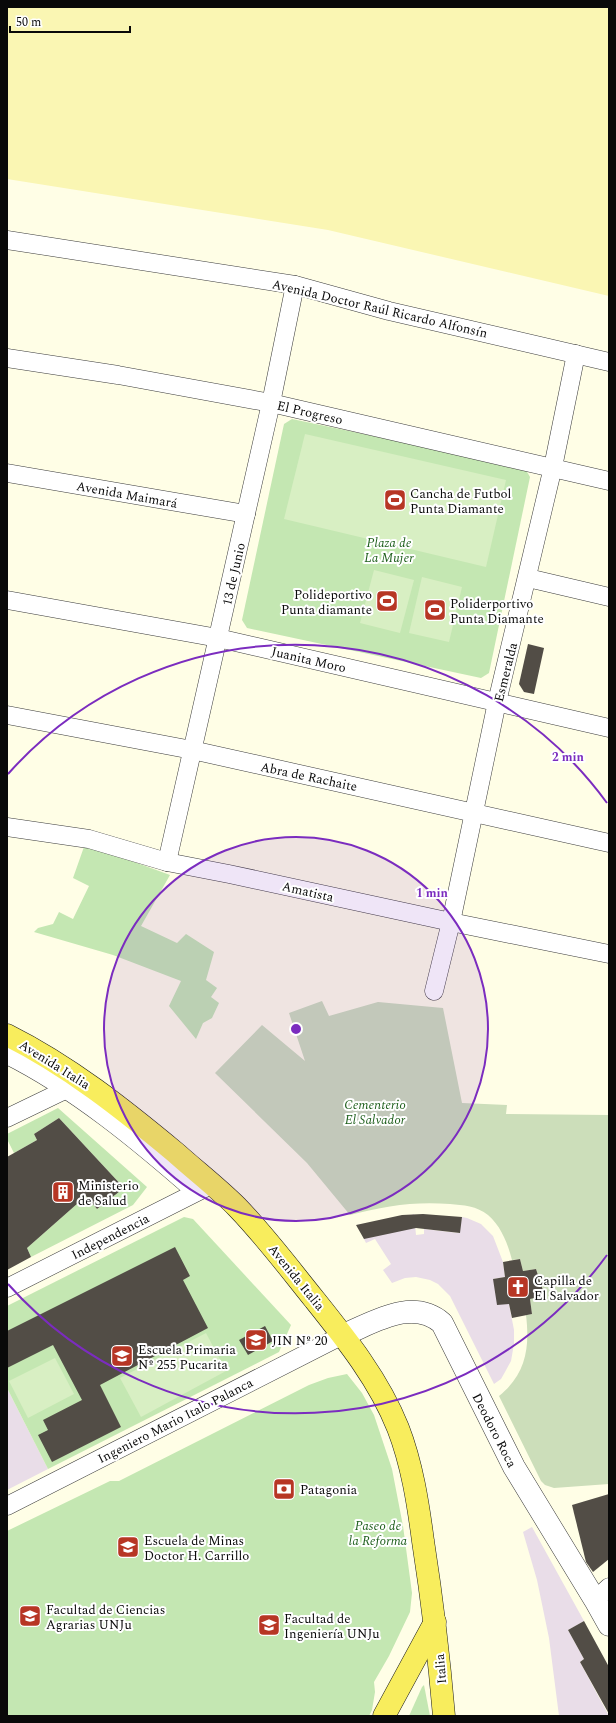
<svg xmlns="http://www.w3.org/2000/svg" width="616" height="1723" viewBox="0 0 616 1723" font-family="Spectral,serif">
  <rect width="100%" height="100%" fill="#fffee6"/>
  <!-- industrial -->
  <g fill="#e9dde8">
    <polygon points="414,1214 416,1235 424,1234 424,1229 459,1233 462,1217 467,1218 481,1224 493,1236 503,1262 505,1277 493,1279 509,1304 514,1330 514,1344 511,1361 505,1372 501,1379 494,1384 450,1296 438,1284 430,1280 416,1277 405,1278 392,1283 383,1270 391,1264 375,1239 366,1243 362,1235"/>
    <polygon points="7,1388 48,1469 7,1490"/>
    <polygon points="532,1527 584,1621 568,1630 584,1659 580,1662 609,1716 559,1716 549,1638 537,1580 523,1532"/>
  </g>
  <!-- green -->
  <g fill="#c4e7b2">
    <polygon points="292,419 525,468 530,477 489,673 481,678 247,628 242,620 284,424"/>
    <polygon points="85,844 170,875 141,926 177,943 186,934 214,952 206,980 217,988 211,997 219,1003 212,1018 203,1023 196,1039 169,1006 181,981 113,955 34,932 38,928 53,924 59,912 73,919 89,886 73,878"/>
    <polygon points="58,1108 147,1187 133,1205 31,1257 27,1248 86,1196 97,1209 124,1188 59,1118 34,1134 37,1140 14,1153 7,1139 7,1134"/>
    <polygon points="184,1217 193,1219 291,1325 279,1352 48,1469 7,1388 7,1306"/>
    <polygon points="347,1374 362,1393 374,1415 392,1469 403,1526 412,1593 410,1612 389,1656 374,1682 375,1692 372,1710 369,1716 7,1716 7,1531 110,1481 119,1481 309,1385 328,1378"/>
    <polygon points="424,1685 430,1716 409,1716 422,1687"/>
  </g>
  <!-- sand -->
  <polygon fill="#faf6b3" points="7,7 609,7 609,296 328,230 7,179"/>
  <!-- cemetery -->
  <path fill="#ccdeba" d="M322 1001 329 1016 378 1002 443 1008 462 1103 507 1105 506 1114 609 1115V1484L554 1488 545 1485 541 1481 499 1396C526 1374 530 1348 526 1315L532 1314 530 1299 545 1295 536 1269 523 1271 520 1259 512 1260C508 1244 501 1226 488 1215 477 1206 463 1205 450 1204 415 1201 384 1206 350 1215L307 1163 215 1073 262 1025 305 1061 289 1013Z"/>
  <!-- pitch -->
  <g fill="#d8efc3">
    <polygon points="305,434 506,480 486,567 284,519"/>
    <polygon points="374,570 414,580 400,633 360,623"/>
    <polygon points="422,577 462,587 449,642 409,633"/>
    <polygon points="206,1333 226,1371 141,1417 120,1378"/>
    <polygon points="55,1358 74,1394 28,1418 9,1381"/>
  </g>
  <!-- building -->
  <g fill="#524d46">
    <polygon points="528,644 544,648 534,694 524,692 519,684"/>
    <polygon points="59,1118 124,1188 97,1209 86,1196 27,1248 31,1257 7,1270 7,1157 37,1140 34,1134"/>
    <polygon points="423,1214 462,1217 460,1233 416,1228 364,1239 356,1225 402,1215"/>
    <polygon points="175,1247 190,1276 183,1280 208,1328 100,1385 121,1427 52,1462 38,1435 48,1430 43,1420 82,1400 53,1345 7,1368 7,1331"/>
    <polygon points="520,1259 523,1271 536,1269 545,1296 530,1299 532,1314 512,1318 509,1304 497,1305 493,1279 505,1277 503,1262"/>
    <polygon points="265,1326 273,1341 248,1355 239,1340"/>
    <polygon points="609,1494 609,1559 593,1572 586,1562 572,1505"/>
    <polygon points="584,1621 609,1667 609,1714 580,1662 584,1659 568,1630"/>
  </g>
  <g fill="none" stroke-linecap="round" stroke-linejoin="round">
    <!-- minor casing -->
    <g stroke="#3c3c3c" stroke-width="19">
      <g id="minor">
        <polyline points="7,240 295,285 389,311 609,362"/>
        <polyline points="7,358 118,375 271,403 609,481"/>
        <polyline points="7,473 246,514"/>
        <polyline points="528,578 609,597"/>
        <polyline points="7,600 218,638 609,728"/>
        <polyline points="7,715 192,750 609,843"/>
        <polyline points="7,827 89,839 167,862 229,874 451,922 609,954"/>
        <polyline points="167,862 271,403 295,285"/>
        <polyline points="434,991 451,922 497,702 553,467 576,354"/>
        <path d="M7 1055C75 1089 139 1142 196 1192"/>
        <polyline points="7,1118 65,1090"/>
        <polyline points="7,1288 205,1188"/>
        <polyline points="7,1506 343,1335"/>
        <polyline points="595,1600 609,1587"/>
      </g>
    </g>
    <!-- tertiary casing -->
    <g stroke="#3c3c3c" stroke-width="23">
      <path id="tertiary" d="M343 1335C373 1323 412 1297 442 1323L514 1467 595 1600 609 1625"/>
    </g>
    <!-- primary casing -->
    <g stroke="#1a1a1a" stroke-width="23">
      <g id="primary">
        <path d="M7 1035C69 1066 123 1109 176 1153 196 1171 218 1188 237 1207 265 1236 289 1268 314 1299 346 1339 379 1380 398 1428 412 1464 418 1503 423 1541 432 1599 439 1657 444 1716"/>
        <polyline points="384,1716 435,1622"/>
      </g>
    </g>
    <!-- minor -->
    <use href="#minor" stroke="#fff" stroke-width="18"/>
    <!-- tertiary -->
    <use href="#tertiary" stroke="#fff" stroke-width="22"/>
    <!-- primary -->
    <use href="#primary" stroke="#f8ed5d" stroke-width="22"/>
  </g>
  <!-- distance rings -->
  <circle cx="296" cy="1029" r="192" fill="#7b2cbf" fill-opacity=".12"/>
  <g fill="none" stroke="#7b2cbf" stroke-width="2">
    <circle cx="296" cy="1029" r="192"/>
    <path d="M607 1255A385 385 0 0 1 8 1284M8 774A385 385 0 0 1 607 803"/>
  </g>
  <!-- icons -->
  <defs>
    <g id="stadium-square" transform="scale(1.15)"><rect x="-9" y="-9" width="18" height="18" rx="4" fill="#b73624" stroke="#fff"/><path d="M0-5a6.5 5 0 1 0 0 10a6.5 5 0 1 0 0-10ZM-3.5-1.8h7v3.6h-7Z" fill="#fff"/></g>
    <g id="building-square" transform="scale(1.15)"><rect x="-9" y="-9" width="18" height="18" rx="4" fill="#b73624" stroke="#fff"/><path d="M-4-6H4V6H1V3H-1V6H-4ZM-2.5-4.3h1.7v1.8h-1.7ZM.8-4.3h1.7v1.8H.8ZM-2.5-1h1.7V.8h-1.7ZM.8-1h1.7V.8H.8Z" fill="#fff"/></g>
    <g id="church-square" transform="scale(1.15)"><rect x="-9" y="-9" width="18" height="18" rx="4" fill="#b73624" stroke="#fff"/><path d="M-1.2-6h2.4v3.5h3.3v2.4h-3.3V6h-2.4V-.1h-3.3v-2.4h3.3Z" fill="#fff"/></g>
    <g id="school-square" transform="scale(1.15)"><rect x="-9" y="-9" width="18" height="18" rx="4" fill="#b73624" stroke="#fff"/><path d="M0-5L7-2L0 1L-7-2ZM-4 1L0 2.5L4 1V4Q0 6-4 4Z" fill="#fff"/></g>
    <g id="bank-square" transform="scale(1.15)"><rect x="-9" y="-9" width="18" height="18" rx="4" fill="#b73624" stroke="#fff"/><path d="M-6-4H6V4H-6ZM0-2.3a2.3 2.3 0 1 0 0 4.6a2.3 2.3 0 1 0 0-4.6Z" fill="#fff"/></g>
    <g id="university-square" transform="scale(1.15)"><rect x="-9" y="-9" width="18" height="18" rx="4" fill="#b73624" stroke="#fff"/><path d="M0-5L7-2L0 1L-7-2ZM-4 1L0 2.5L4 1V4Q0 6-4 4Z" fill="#fff"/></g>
  </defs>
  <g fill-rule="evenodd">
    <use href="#stadium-square" x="395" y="500"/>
    <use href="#stadium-square" x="387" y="601"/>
    <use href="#stadium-square" x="435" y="610"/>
    <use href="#building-square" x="63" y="1192"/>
    <use href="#church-square" x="518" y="1287"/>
    <use href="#school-square" x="256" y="1340"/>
    <use href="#school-square" x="122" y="1356"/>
    <use href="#bank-square" x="284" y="1489"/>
    <use href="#school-square" x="128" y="1547"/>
    <use href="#university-square" x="30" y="1616"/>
    <use href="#university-square" x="269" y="1625"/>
  </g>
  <g text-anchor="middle" stroke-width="4" stroke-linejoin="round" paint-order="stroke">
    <!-- street labels -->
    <g font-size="13" fill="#090909" stroke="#fff">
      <text transform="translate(380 308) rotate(13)" y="5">Avenida Doctor Raúl Ricardo Alfonsín</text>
      <text transform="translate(310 412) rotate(13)" y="5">El Progreso</text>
      <text transform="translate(127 494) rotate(10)" y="5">Avenida Maimará</text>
      <text transform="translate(233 574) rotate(-77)" y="5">13 de Junio</text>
      <text transform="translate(309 659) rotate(13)" y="5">Juanita Moro</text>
      <text transform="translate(505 672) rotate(-76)" y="5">Esmeralda</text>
      <text transform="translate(309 776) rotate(12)" y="5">Abra de Rachaite</text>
      <text transform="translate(308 891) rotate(13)" y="5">Amatista</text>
      <text transform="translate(55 1064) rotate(32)" y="5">Avenida Italia</text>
      <text transform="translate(110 1236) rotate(-27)" y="5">Independencia</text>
      <text transform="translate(297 1277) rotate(51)" y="5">Avenida Italia</text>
      <text transform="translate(175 1420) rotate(-27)" y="5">Ingeniero Mario Italo Palanca</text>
      <text transform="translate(495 1430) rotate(63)" y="5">Deodoro Roca</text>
      <text transform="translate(440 1669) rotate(-95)" y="5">Italia</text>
    </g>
    <!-- poi labels -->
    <g font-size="13" fill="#090909" stroke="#fff" text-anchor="start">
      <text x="410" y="498">Cancha de Futbol<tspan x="410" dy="15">Punta Diamante</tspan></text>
      <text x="372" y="599" text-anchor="end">Polideportivo<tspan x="372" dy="15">Punta diamante</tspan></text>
      <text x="450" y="608">Poliderportivo<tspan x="450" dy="15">Punta Diamante</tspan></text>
      <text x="78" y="1190">Ministerio<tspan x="78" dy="15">de Salud</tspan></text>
      <text x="534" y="1285">Capilla de<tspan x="534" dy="15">El Salvador</tspan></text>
      <text x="272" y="1345">JIN Nº 20</text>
      <text x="138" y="1354">Escuela Primaria<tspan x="138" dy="15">Nº 255 Pucarita</tspan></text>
      <text x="300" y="1494">Patagonia</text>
      <text x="144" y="1545">Escuela de Minas<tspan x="144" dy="15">Doctor H. Carrillo</tspan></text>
      <text x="46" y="1614">Facultad de Ciencias<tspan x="46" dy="15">Agrarias UNJu</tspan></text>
      <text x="284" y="1623">Facultad de<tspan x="284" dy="15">Ingeniería UNJu</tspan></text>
    </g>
    <!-- park labels -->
    <g font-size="13" font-style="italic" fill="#1e5f1c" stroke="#fff">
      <text x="389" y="547">Plaza de<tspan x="389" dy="15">La Mujer</tspan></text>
      <text x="375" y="1109">Cementerio<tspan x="375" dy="15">El Salvador</tspan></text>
      <text x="378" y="1530">Paseo de<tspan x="378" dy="15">la Reforma</tspan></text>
    </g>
  </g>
  <circle cx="296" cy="1029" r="6" fill="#7b2cbf" stroke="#fff" stroke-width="2"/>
  <g font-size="12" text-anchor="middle" font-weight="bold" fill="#7b2cbf" stroke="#fff" stroke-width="4" stroke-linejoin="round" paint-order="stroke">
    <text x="568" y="761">2 min</text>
    <text x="432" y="897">1 min</text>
  </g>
  <!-- border -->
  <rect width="616" height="1723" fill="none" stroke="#090909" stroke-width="16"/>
  <!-- scale -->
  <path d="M10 26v6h120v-6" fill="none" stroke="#090909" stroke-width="2"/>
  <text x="16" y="26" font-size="12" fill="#090909" stroke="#ffffff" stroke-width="3" paint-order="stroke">50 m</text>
</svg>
